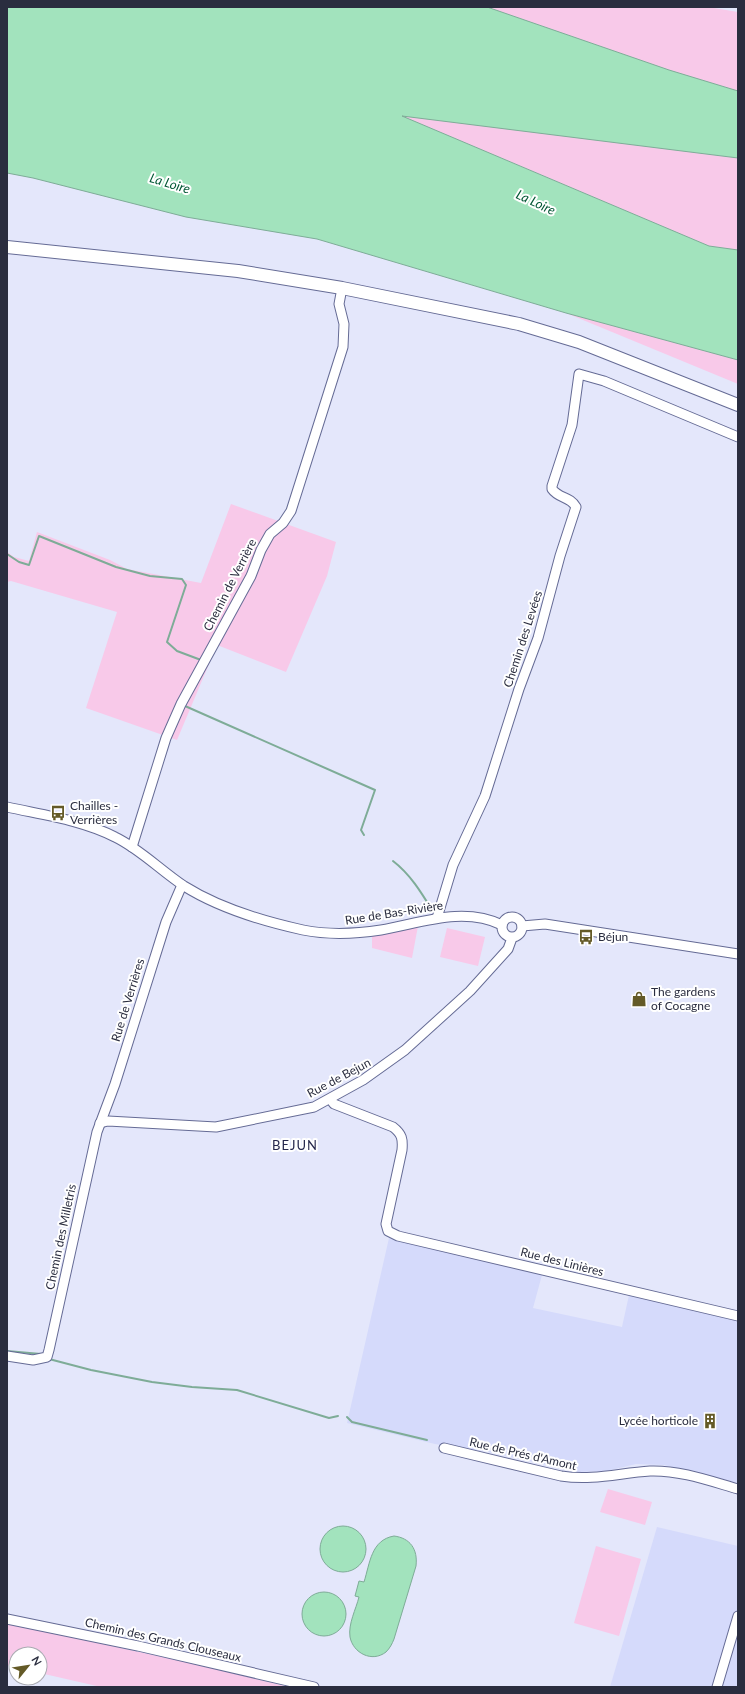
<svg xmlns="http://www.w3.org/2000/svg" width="745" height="1694" viewBox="0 0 745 1694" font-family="Lato,sans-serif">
  <rect width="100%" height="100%" fill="#e4e7fb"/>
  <!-- built -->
  <g fill="#d5dafb">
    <polygon points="389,1238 542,1275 533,1308 622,1327 629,1295 738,1321 738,1483 664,1465 636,1464 607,1471 579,1472 494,1453 435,1444 347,1423"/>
    <polygon points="657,1527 738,1546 738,1687 610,1687"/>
  </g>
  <!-- green -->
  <g fill="#f8c9e9">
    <polygon points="487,7 708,7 738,12 738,91 669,70"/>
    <polygon points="400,115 738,158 738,250 709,246"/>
    <polygon points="566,313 738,360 738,384"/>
    <polygon points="231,504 336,542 327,576 286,672 217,645 177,740 86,708 117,612 11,581 7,582 7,552 14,557 29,561 37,532 110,560 127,569 201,583"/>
    <polygon points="418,926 412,958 372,948 372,936"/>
    <polygon points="447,928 485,937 478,966 440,957"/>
    <polygon points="608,1489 652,1502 645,1525 600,1512"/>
    <polygon points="596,1546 641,1559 619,1636 574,1623"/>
    <polygon points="7,1623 194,1664 289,1687 101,1687 40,1673 40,1654 16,1654 16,1667 7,1665"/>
  </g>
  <!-- water -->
  <g fill="#a2e3bd" stroke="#7eac97">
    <polygon points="7,7 487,7 669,70 738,91 738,158 402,116 709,246 738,250 738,360 566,313 317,239 186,217 33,178 7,173"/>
    <circle cx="343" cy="1549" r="23"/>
    <path d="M394 1536C410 1538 418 1549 416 1566L394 1639C392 1644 390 1648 386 1652 372 1663 353 1653 350 1637 348 1624 356 1609 359 1597L355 1596 359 1581 364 1582C370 1563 371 1540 394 1536Z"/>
    <circle cx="324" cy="1614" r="22"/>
  </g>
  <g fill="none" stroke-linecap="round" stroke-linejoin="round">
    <!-- stream -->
    <g stroke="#7eac97" stroke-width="2">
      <polyline points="7,554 19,562 29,565 39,536 116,567 150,576 182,579 186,585 167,642 177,651 201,660 200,662"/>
      <polyline points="185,706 375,790 361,830 364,835"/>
      <path d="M393 861C410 874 421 892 432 910"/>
      <polyline points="7,1351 41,1354"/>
      <polyline points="49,1359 91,1370 152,1382 192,1387 237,1390 329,1418 338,1416"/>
      <polyline points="347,1417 352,1422 427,1440"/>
    </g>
    <!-- minor casing -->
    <g stroke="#656b95" stroke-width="11">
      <g id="minor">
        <path d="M7 807C43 815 82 820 115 837 140 849 160 870 184 886 219 908 262 921 303 930 328 935 355 934 381 930 421 923 463 906 502 925"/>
        <polyline points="132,847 166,738 181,704 251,576 261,550 270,534 283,523 291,511 343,347 344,324 339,304 342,288"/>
        <circle cx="512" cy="927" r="10"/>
        <path d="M437 918 453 865 485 796 519 689 538 638 560 556 575 510 576 507C570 496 559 499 552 489V486L572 425 579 374 604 381 738 437"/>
        <polyline points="522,926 545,924 738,954"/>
        <path d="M330 1099 334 1104 393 1127C402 1134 403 1139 402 1150L386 1224 388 1231 398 1236 738 1316"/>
        <polyline points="100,1123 108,1121 216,1127 314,1107 363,1080 405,1050 470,991 508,949 512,938"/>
        <polyline points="7,1356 33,1360 47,1357 49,1350 97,1132 115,1084 166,922 182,885"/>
        <path d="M444 1448 561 1476C593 1481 619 1473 650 1471 680 1470 710 1481 738 1489"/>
        <polyline points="7,1619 138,1646 314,1687"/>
        <polyline points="717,1687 738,1616"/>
      </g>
    </g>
    <!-- major casing -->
    <g stroke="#656b95" stroke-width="14">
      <polyline id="major" points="7,247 238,271 342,288 519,324 579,342 738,405"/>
    </g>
    <!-- minor -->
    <use href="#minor" stroke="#fff" stroke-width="9"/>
    <!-- major -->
    <use href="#major" stroke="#fff" stroke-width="12"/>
  </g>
  <!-- icons -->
  <defs>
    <g id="bus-bare" transform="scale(1.2)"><path d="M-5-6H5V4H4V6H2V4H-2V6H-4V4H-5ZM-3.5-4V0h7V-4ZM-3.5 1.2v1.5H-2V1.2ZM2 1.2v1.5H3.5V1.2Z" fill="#645a27" stroke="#fff" stroke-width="2.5" paint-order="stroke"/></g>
    <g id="shop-bare" transform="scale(1.2)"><path d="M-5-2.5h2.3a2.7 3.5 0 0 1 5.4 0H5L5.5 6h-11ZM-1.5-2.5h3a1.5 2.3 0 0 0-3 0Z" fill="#645a27" stroke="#fff" stroke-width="2.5" paint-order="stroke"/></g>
    <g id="building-bare" transform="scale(1.2)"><path d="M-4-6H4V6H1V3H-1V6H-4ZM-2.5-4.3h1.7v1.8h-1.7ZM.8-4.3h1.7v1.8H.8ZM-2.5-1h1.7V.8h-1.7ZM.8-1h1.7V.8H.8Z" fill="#645a27" stroke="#fff" stroke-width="2.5" paint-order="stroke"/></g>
  </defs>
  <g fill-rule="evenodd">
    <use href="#bus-bare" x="58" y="813"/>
    <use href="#bus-bare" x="586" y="937"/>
    <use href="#shop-bare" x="639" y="999"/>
    <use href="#building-bare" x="710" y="1421"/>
  </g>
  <g text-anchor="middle" stroke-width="4" stroke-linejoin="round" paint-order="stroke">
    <!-- street labels -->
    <g font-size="12" fill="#2a2d3f" stroke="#fff">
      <text transform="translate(230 585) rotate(-63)" y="4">Chemin de Verrière</text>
      <text transform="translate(523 639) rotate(-72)" y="4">Chemin des Levées</text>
      <text transform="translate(394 913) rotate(-9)" y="4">Rue de Bas-Rivière</text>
      <text transform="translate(128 1000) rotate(-73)" y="4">Rue de Verrières</text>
      <text transform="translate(339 1078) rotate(-28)" y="4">Rue de Bejun</text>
      <text transform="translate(61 1237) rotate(-78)" y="4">Chemin des Milletris</text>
      <text transform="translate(562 1262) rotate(14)" y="4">Rue des Linières</text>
      <text transform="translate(523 1454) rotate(13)" y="4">Rue de Prés d'Amont</text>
      <text transform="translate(163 1640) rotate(13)" y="4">Chemin des Grands Clouseaux</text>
    </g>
    <!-- poi labels -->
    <g font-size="12" fill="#2a2d3f" stroke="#fff" text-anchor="start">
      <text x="70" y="810">Chailles -<tspan x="70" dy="14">Verrières</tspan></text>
      <text x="598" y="941">Béjun</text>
      <text x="651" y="996">The gardens<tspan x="651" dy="14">of Cocagne</tspan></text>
      <text x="698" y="1425" text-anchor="end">Lycée horticole</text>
    </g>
    <!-- water labels -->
    <g font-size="13" font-style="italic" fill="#035735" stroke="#fff">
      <text transform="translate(170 183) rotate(17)" y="5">La Loire</text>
      <text transform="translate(536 202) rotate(25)" y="5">La Loire</text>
    </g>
    <!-- neighbourhood labels -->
    <g font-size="13" letter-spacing="1" fill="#26284d" stroke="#fff">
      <text x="295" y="1150">BEJUN</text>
    </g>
  </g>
  <!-- border -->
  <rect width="745" height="1694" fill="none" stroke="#2a2d3f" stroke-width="16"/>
  <!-- north arrow -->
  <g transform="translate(28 1666) rotate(60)"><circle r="19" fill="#ffffff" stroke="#aaabb2"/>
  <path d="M0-3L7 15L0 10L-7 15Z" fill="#645a27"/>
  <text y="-6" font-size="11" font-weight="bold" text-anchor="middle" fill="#2a2d3f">N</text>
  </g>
</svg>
